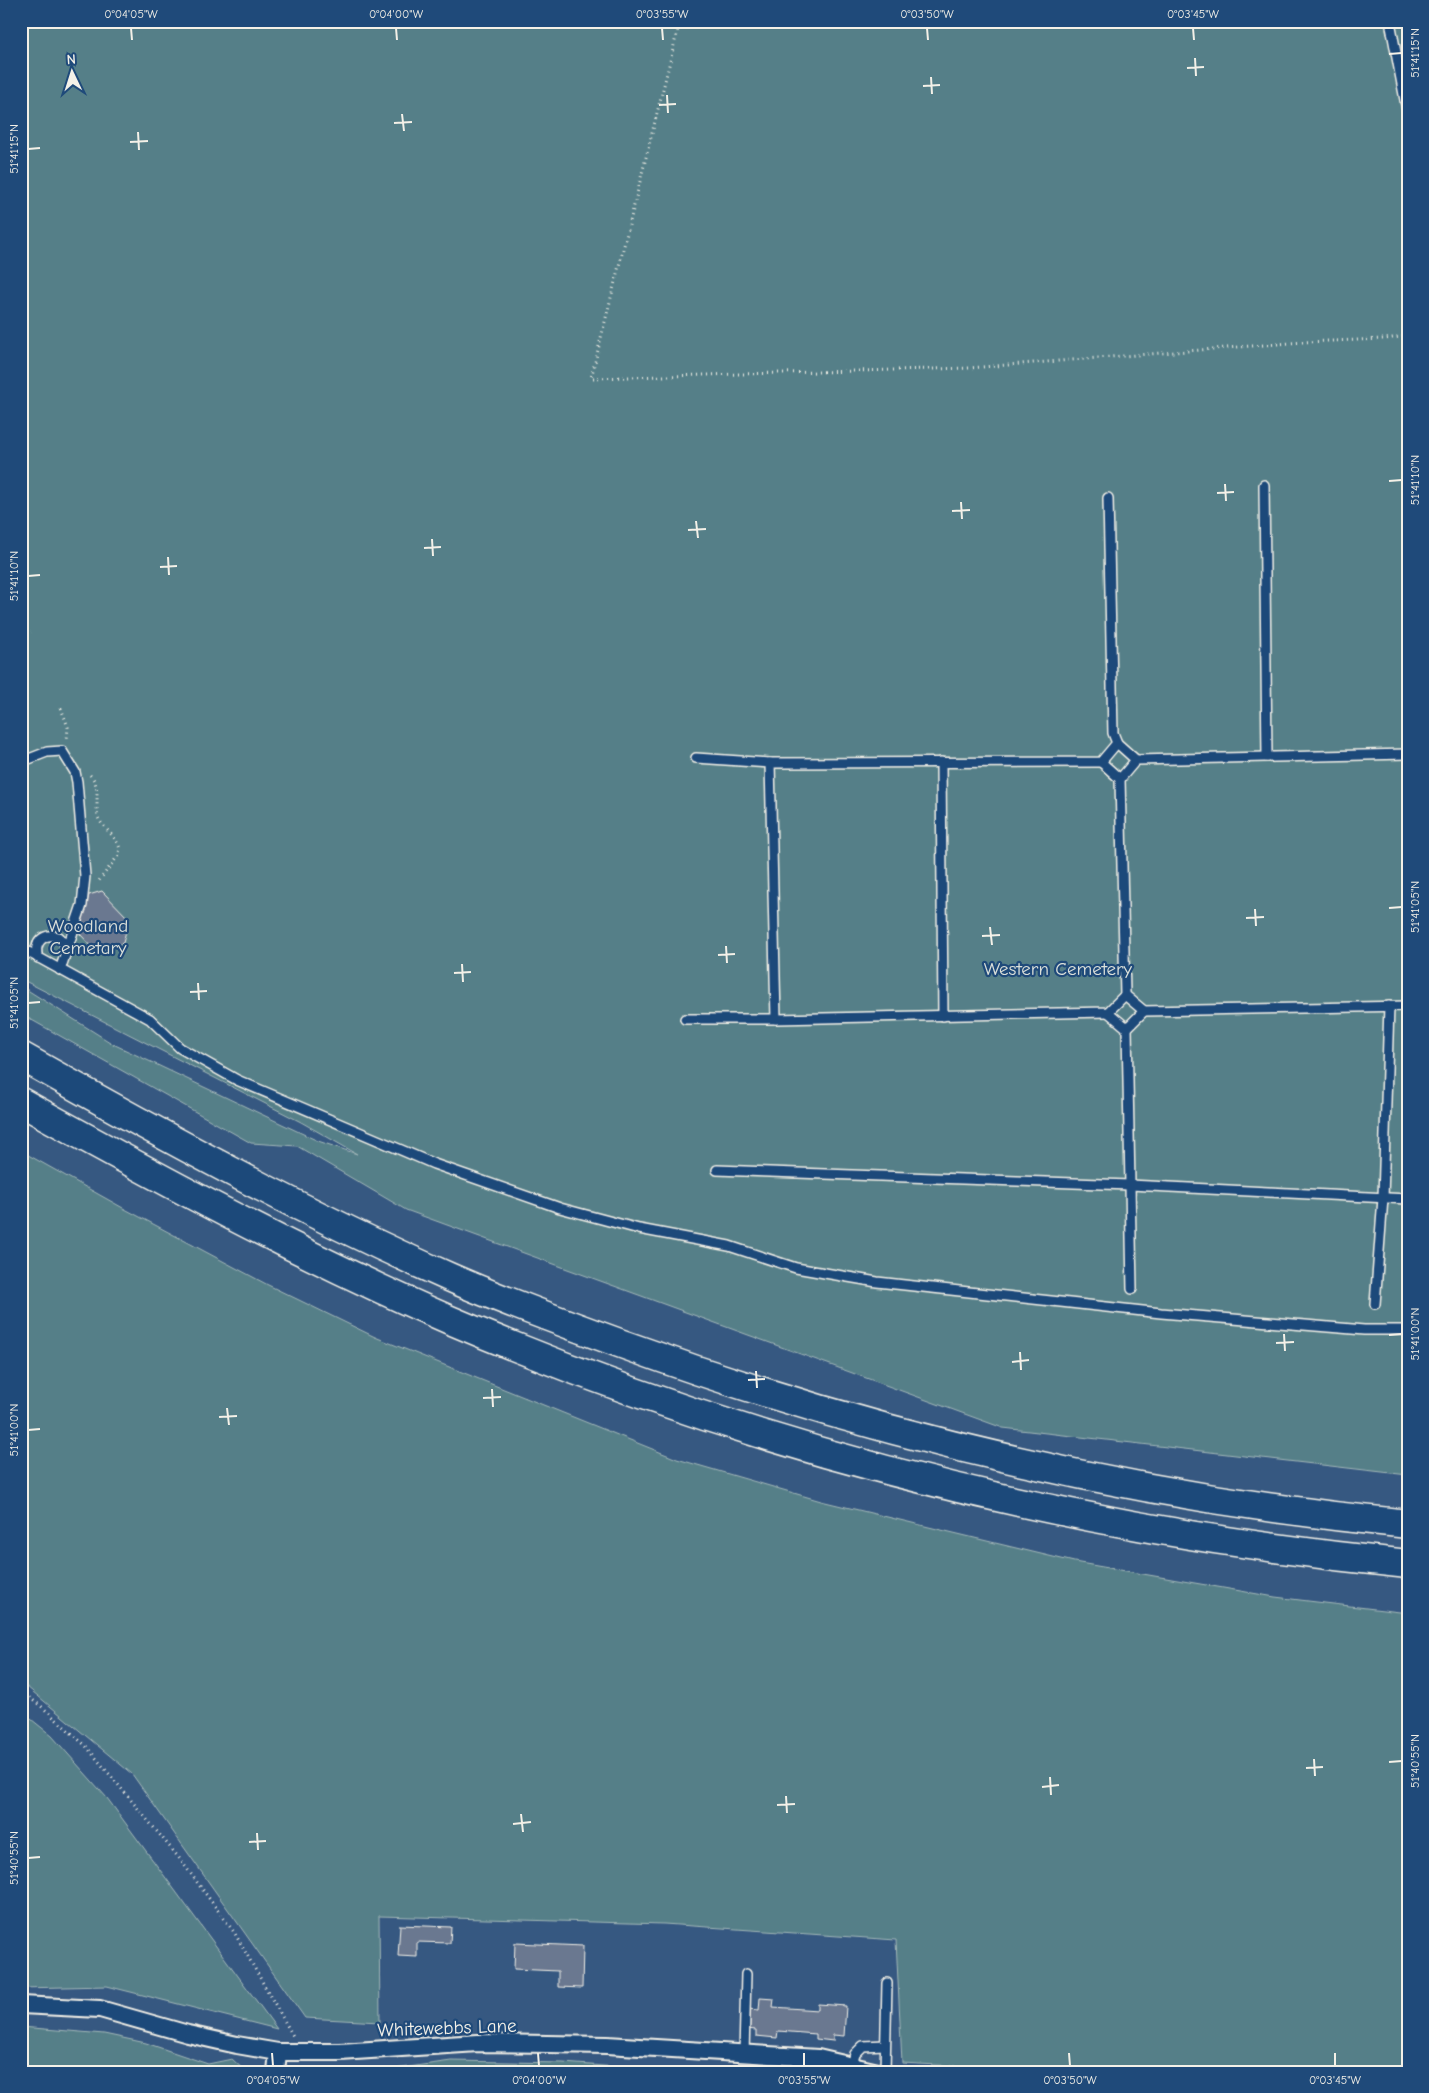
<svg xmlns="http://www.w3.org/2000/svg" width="1429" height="2093" viewBox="0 0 1429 2093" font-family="'Comic Neue',sans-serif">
  <rect width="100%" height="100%" fill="#365881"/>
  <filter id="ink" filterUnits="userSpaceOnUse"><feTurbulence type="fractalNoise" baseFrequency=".02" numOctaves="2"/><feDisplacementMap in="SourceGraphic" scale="10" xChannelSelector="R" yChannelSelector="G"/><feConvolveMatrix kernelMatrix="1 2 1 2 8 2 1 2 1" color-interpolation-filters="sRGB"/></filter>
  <g filter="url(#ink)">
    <!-- green -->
    <g fill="#547f88" stroke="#a4b8b8">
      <polygon points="21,21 1408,21 1408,1475 1003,1428 406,1210 297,1146 251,1143 21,1014 21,986 113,1044 318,1141 357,1154 301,1122 21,979"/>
      <polygon points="21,1151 123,1208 268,1285 375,1337 677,1459 821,1501 1074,1562 1275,1597 1408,1613 1408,2072 1064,2072 902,2063 896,1940 664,1924 379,1916 380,2022 305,2018 132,1774 21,1682"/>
      <polygon points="21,1711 52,1736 107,1798 277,2029 107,1986 21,1988"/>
      <polygon points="21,2027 104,2034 146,2043 208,2064 232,2059 246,2072 21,2072"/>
      <polygon points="451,2061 563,2063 645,2069 644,2072 373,2072"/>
    </g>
    <!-- building -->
    <g fill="#6b7890" stroke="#f4f1e8">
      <polygon points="102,891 129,919 123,943 97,952 79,933 89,895"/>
      <polygon points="400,1925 451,1927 450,1943 417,1942 417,1957 398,1956"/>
      <polygon points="515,1943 583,1946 582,1988 558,1987 558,1971 514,1969"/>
      <polygon points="760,1998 774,1999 773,2007 818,2010 818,2004 846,2006 844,2036 833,2035 833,2041 816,2039 816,2034 778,2031 777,2038 756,2036 756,2030 746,2029 748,2009 759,2010"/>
    </g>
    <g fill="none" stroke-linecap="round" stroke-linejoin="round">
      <!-- lane casing -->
      <g stroke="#f4f1e8" stroke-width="12">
        <g id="lane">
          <polyline points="1390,21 1408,116"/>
          <polyline points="1264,485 1267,757"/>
          <polyline points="1108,498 1113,733 1117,743"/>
          <polyline points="696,758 770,763 1101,762 1117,743 1136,760 1408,754"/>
          <polyline points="21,762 47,752 62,751 75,772 77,782 85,876 82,905 60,970"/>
          <polyline points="941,762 943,1016"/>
          <polyline points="1101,762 1120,779 1136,760"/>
          <polyline points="770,763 776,1019"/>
          <polyline points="1120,779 1125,995"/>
          <polyline points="21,948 150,1019 180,1048 237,1080 434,1164 560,1208 639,1229 729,1246 796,1268 877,1282 1161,1313 1364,1330 1408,1330"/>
          <path d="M38 958C33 943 43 932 59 937L65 944 67 951"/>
          <polyline points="1108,1012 1127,1028 1144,1011"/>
          <polyline points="685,1019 776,1019 1108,1012 1125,995 1144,1011 1408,1006"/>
          <polyline points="1127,1028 1132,1289"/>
          <polyline points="717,1170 1130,1185 1408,1199"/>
          <polyline points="1375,1304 1383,1198 1389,1006"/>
          <polyline points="744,2054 746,1974"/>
          <polyline points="851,2069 855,2054 863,2046 885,2045"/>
          <polyline points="885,2072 887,1983"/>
        </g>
      </g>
      <!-- street casing -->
      <g stroke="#f4f1e8" stroke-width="20">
        <g id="street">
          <polyline points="21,2005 100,2009 188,2034 237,2045 278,2052 340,2052 478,2043 607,2045 818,2058 878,2072"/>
          <polyline points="276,2072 278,2052"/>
        </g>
      </g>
      <!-- highway casing -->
      <g stroke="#f4f1e8" stroke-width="31">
        <g id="highway">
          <path d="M21 1056C161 1135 302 1212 449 1277 506 1302 564 1323 622 1344 875 1436 1140 1498 1408 1524"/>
          <path d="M21 1102C162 1180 302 1256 450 1320 755 1450 1079 1531 1408 1564"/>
        </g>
      </g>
      <!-- path -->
      <g stroke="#f4f1e8" stroke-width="3" stroke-dasharray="1 4" stroke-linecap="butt">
        <polyline points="680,21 591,378 969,368 1303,342 1384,339 1408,336"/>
        <polyline points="21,633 31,632"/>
        <polyline points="61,708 68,727 67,740"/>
        <path d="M90 775C101 785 95 803 98 817 102 828 116 835 120 849L118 856 98 882"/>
        <polyline points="21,1692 41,1706 86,1746 179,1858 234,1932 293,2036"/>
      </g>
      <!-- lane -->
      <use href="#lane" stroke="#1f4a7a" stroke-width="9"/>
      <!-- street -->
      <use href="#street" stroke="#1f4a7a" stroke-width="16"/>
      <!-- highway -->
      <use href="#highway" stroke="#1f4a7a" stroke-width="28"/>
    </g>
  </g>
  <!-- ticks -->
  <path fill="none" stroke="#f4f1e8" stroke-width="2" d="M131 28 132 40M396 28 397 40M662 28 663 40M927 28 928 40M1193 28 1194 40M1389 54 1402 53M1195 58 1196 76M1187 68 1204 67M931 77 932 94M923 86 940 85M667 95 668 113M659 105 676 104M402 114 404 131M394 123 412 122M138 132 139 150M130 142 148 141M28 149 40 148M1389 481 1402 480M1225 484 1226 501M1217 493 1234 492M961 502 962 519M952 511 970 510M696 521 698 538M688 530 706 529M432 539 433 556M424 548 441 547M168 557 169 575M160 567 177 566M28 576 40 575M1389 908 1402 907M1255 909 1256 926M1246 918 1264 917M990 927 992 945M982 936 1000 935M726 946 727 963M718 955 735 954M462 964 463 982M454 973 471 972M198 983 199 1000M190 992 207 991M28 1003 40 1002M1284 1334 1285 1351M1389 1335 1402 1334M1276 1343 1294 1342M1020 1352 1021 1370M1012 1362 1029 1360M756 1371 757 1388M748 1380 765 1379M492 1389 493 1407M483 1398 501 1397M227 1408 229 1425M219 1417 237 1416M28 1430 40 1429M1314 1759 1315 1776M1389 1762 1402 1761M1306 1768 1323 1767M1050 1777 1051 1795M1042 1787 1059 1785M786 1796 787 1813M777 1805 795 1804M521 1814 523 1832M513 1824 531 1822M257 1833 258 1850M249 1842 266 1841M28 1858 40 1857M272 2053 273 2066M538 2053 539 2066M804 2053V2066M1069 2053 1070 2066M1335 2053V2066"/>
  <g text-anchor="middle" stroke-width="4.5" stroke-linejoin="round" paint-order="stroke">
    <!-- park labels -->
    <g font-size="19" fill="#dce0da" stroke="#1f4a7a">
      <text x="88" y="932">Woodland<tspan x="88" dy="22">Cemetary</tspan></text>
      <text x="1058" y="975">Western Cemetery</text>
    </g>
    <!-- street labels -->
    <g font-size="19" fill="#f4f1e8" stroke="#1f4a7a">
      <text transform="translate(447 2027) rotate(-2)" y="7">Whitewebbs Lane</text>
    </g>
  </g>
  <!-- margin -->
  <rect width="1429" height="2093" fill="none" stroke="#1f4a7a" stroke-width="55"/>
  <!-- north arrow -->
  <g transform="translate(72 72) rotate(356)" stroke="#1f4a7a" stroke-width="4" paint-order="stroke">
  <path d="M0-4L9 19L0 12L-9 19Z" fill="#f4f1e8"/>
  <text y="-8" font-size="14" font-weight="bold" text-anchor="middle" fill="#f4f1e8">N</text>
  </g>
  <rect x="28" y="28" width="1374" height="2038" fill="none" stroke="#f4f1e8" stroke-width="2"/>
  <g font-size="12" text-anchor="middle" fill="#f4f1e8">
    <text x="131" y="18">0°04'05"W</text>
    <text x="396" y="18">0°04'00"W</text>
    <text x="662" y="18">0°03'55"W</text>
    <text x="927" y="18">0°03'50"W</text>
    <text x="1193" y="18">0°03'45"W</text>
    <text transform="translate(1415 53) rotate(-90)" y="4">51°41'15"N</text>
    <text transform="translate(14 149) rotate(-90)" y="4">51°41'15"N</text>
    <text transform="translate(1415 480) rotate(-90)" y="4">51°41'10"N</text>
    <text transform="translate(14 576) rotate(-90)" y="4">51°41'10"N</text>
    <text transform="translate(1415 907) rotate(-90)" y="4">51°41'05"N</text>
    <text transform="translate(14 1003) rotate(-90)" y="4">51°41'05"N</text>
    <text transform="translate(1415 1334) rotate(-90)" y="4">51°41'00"N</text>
    <text transform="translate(14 1430) rotate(-90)" y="4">51°41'00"N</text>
    <text transform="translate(1415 1761) rotate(-90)" y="4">51°40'55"N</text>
    <text transform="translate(14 1858) rotate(-90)" y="4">51°40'55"N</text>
    <text x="273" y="2084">0°04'05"W</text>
    <text x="539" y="2084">0°04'00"W</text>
    <text x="804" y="2084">0°03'55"W</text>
    <text x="1070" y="2084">0°03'50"W</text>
    <text x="1335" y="2084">0°03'45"W</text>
  </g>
</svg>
